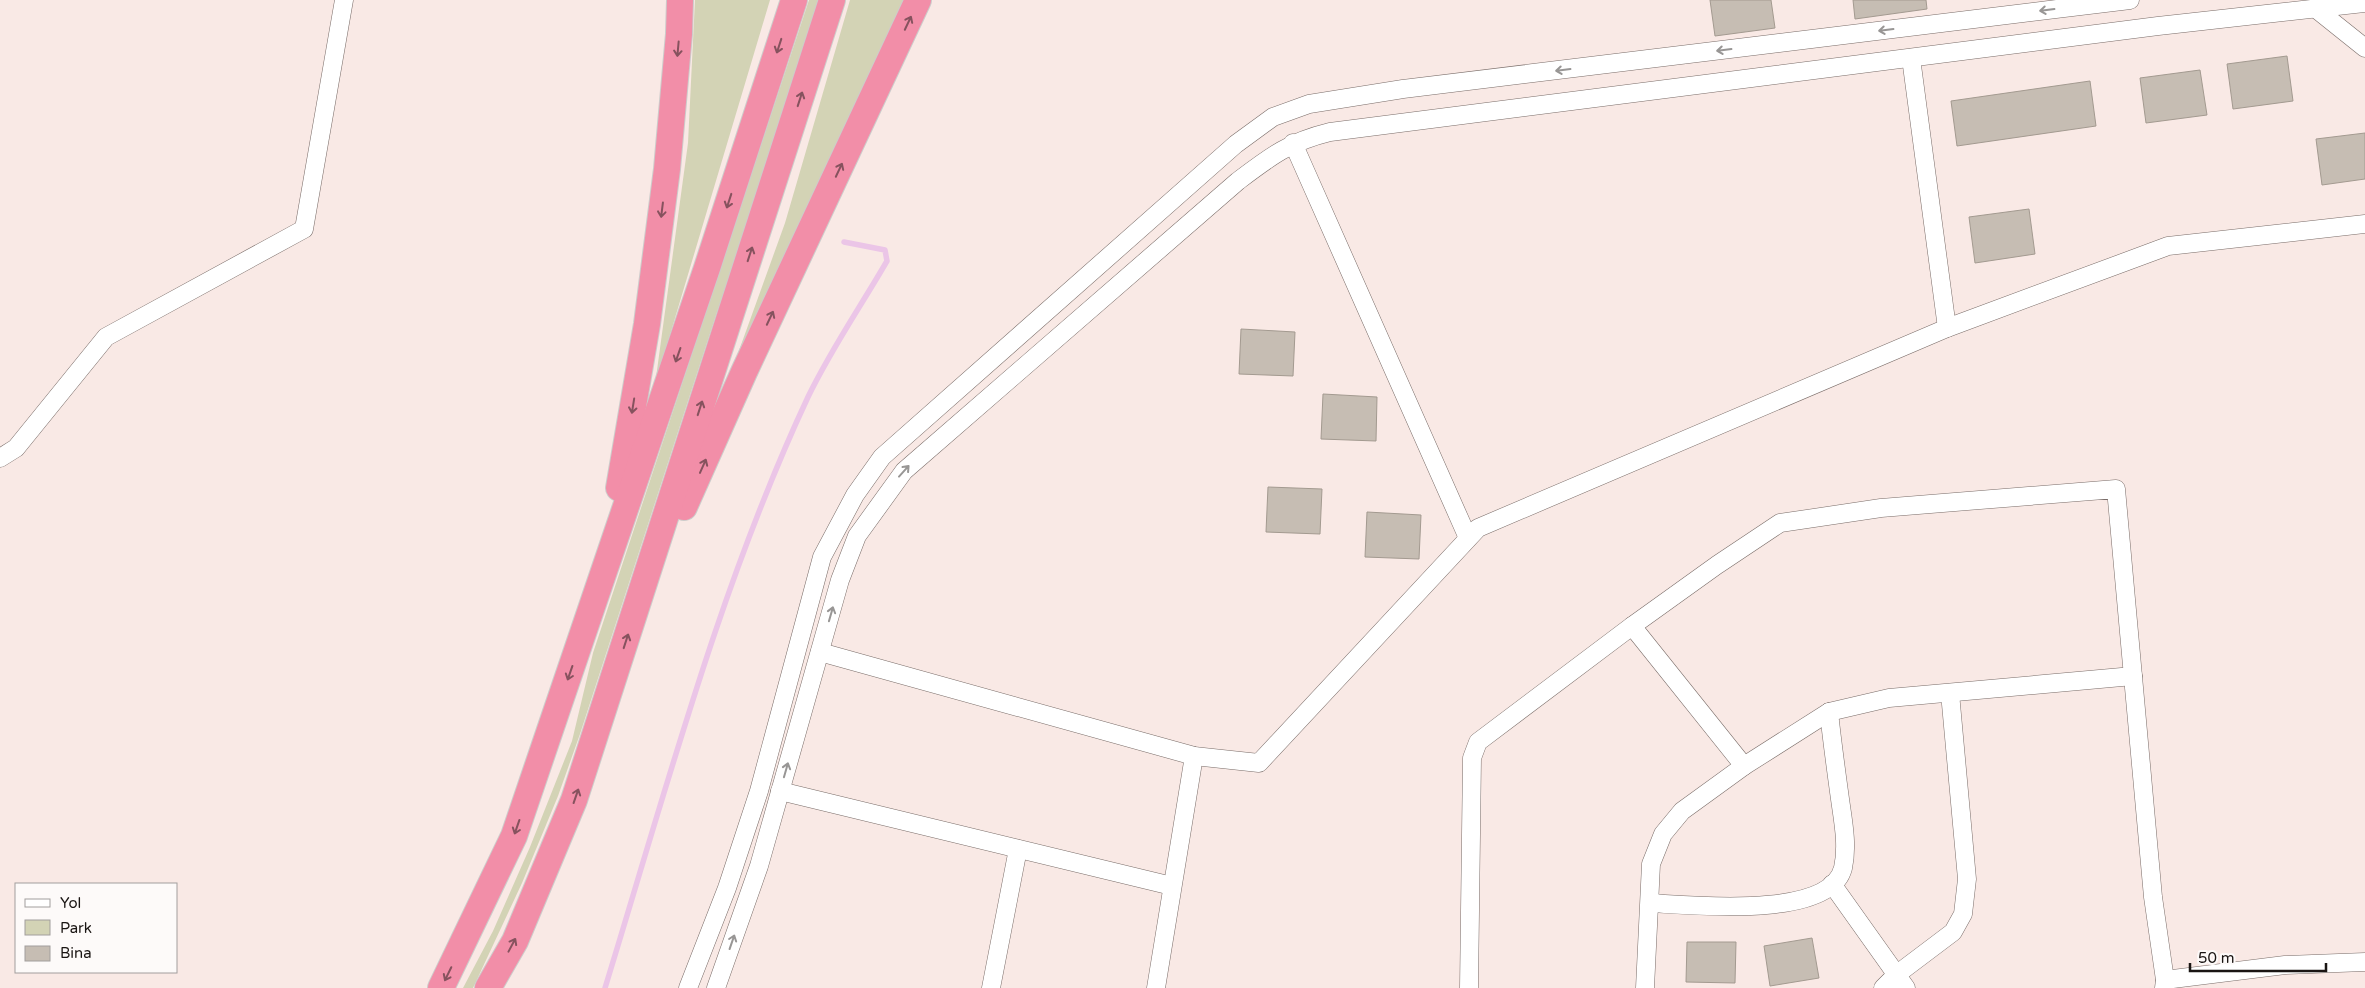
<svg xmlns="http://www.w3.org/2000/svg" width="2365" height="988" viewBox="0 0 2365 988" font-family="'Varela Round',sans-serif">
  <rect width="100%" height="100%" fill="#f9e9e5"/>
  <!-- green -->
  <g fill="#d3d3b5">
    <polygon points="695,0 770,0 655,385 688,143"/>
    <polygon points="809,0 822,0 748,231 718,309 688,401 580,734 558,796 522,883 473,988 463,988 493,931 530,847 572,741 593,653"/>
    <polygon points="850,0 904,0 805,222 737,356 785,223"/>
  </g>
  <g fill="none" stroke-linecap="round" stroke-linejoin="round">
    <!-- stream -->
    <path stroke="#ebc5e7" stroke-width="5.5" d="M605 988C666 790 720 585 808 397 831 349 861 306 887 261L885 250 844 242"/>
  </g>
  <!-- building -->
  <g fill="#c6bdb3" stroke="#a39a90">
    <polygon points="1710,0 1771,0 1775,28 1715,36"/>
    <polygon points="1853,0 1926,0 1927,9 1855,19"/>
    <polygon points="2287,56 2293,101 2233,109 2227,64"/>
    <polygon points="2200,70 2207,115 2146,123 2140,78"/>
    <polygon points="2090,81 2096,126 1957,146 1951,101"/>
    <polygon points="2365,133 2365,179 2322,185 2316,139"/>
    <polygon points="2029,209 2035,254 1975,263 1969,217"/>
    <polygon points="1241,329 1295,332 1293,376 1239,374"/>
    <polygon points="1323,394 1377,397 1376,441 1321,439"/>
    <polygon points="1268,487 1322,489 1320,534 1266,532"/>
    <polygon points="1367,512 1421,515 1419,559 1365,557"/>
    <polygon points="1812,938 1819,978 1770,986 1764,946"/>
    <polygon points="1687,942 1736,942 1735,983 1686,982"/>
  </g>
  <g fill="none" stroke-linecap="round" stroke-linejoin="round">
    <!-- minor casing -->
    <g stroke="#796c68" stroke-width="19">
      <g id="minor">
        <polyline points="2315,8 2365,48"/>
        <polyline points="1911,58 1947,328"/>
        <polyline points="1293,143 1468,538"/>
        <polyline points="0,458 16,448 106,337 304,229 344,0"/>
        <polyline points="1632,626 1744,766"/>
        <polyline points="820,652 1194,756 1259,763 1478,528 1947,328 2168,246 2365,224"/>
        <polyline points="780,791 1172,886"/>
        <polyline points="1832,884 1906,988"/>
        <path d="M1650 903C1690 905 1830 920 1843 868 1848 845 1843 821 1840 799 1836 770 1832 741 1829 712"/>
        <polyline points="2165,980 2285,965 2365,962"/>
        <polyline points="688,988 727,888 759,791 822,557 855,495 882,457 1236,144 1273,117 1309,104 1403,89 2130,0"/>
        <path d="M716 988 759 866 840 580 857 536 904 471 1238 181C1271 156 1289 142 1330 132L2158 26 2365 3"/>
        <polyline points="991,988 1018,849"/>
        <polyline points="1156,988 1194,756"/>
        <polyline points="1469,988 1472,758 1478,742 1632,626 1717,565 1780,523 1881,508 2116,489 2153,897 2165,980 2164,988"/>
        <polyline points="1645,988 1651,864 1663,834 1682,811 1744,766 1829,712 1889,698 2133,676"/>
        <polyline points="1883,988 1896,975 1953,932 1963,914 1967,879 1950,693"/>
      </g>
    </g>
    <!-- highway casing -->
    <g stroke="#cdcccb" stroke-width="28">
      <g id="highway">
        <polyline points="619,488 647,324 667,169 679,34 680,0"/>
        <polyline points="684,507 744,372 918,0"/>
        <polyline points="441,988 514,836 707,268 794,0"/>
        <polyline points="488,988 515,941 574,800 832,0"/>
      </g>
    </g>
    <!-- minor -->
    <use href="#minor" stroke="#fff" stroke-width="18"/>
    <!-- highway -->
    <use href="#highway" stroke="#f28ea8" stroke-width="26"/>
  </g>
  <!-- one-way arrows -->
  <defs><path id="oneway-shaft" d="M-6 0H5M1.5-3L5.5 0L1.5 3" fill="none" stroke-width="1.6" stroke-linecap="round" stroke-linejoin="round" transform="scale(1.25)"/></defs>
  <g stroke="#989695">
    <use href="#oneway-shaft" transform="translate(2047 10) rotate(173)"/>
    <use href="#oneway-shaft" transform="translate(1886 30) rotate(173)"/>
    <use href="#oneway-shaft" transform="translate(1724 50) rotate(173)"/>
    <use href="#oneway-shaft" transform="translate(1563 70) rotate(173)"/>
    <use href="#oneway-shaft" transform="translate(904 471) rotate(-48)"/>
    <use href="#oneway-shaft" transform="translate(831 614) rotate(-74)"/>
    <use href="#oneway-shaft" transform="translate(786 770) rotate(-74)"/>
    <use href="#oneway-shaft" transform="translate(732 942) rotate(-71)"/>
  </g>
  <g stroke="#86525e">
    <use href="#oneway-shaft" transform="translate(908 23) rotate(-65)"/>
    <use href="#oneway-shaft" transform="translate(779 46) rotate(108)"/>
    <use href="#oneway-shaft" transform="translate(678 49) rotate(95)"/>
    <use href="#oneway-shaft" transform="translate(800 99) rotate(-72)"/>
    <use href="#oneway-shaft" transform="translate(839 170) rotate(-65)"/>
    <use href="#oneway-shaft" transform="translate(729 201) rotate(108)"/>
    <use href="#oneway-shaft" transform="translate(662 210) rotate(97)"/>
    <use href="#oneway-shaft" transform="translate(750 254) rotate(-72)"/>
    <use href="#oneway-shaft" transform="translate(770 318) rotate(-65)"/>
    <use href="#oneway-shaft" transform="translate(678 355) rotate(109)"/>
    <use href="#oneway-shaft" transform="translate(633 406) rotate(99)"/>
    <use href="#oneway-shaft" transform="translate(700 408) rotate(-72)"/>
    <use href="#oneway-shaft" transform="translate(703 466) rotate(-66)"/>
    <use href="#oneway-shaft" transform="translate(626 641) rotate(-72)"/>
    <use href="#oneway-shaft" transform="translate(570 673) rotate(109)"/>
    <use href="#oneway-shaft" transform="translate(576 796) rotate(-71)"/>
    <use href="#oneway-shaft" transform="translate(517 827) rotate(109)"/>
    <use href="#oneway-shaft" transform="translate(512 945) rotate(-62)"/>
    <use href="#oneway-shaft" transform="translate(448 974) rotate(116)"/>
  </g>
  <!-- legend -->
  <rect x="15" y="883" width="162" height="90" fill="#fdfaf9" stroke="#a29e9d"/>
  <rect x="25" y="899" width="25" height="8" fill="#ffffff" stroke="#a29e9d"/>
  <text x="60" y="908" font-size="15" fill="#1a1513">Yol</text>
  <rect x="25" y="920" width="25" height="15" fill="#d3d3b5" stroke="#a29e9d"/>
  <text x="60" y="933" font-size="15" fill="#1a1513">Park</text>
  <rect x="25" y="946" width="25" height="15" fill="#c6bdb3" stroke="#a29e9d"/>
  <text x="60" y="958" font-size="15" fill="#1a1513">Bina</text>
  <!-- scale -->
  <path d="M2190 963v8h136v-8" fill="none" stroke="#1a1513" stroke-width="2.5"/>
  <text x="2198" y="963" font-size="15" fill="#1a1513" stroke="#fdfaf9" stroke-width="4" paint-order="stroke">50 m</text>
</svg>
